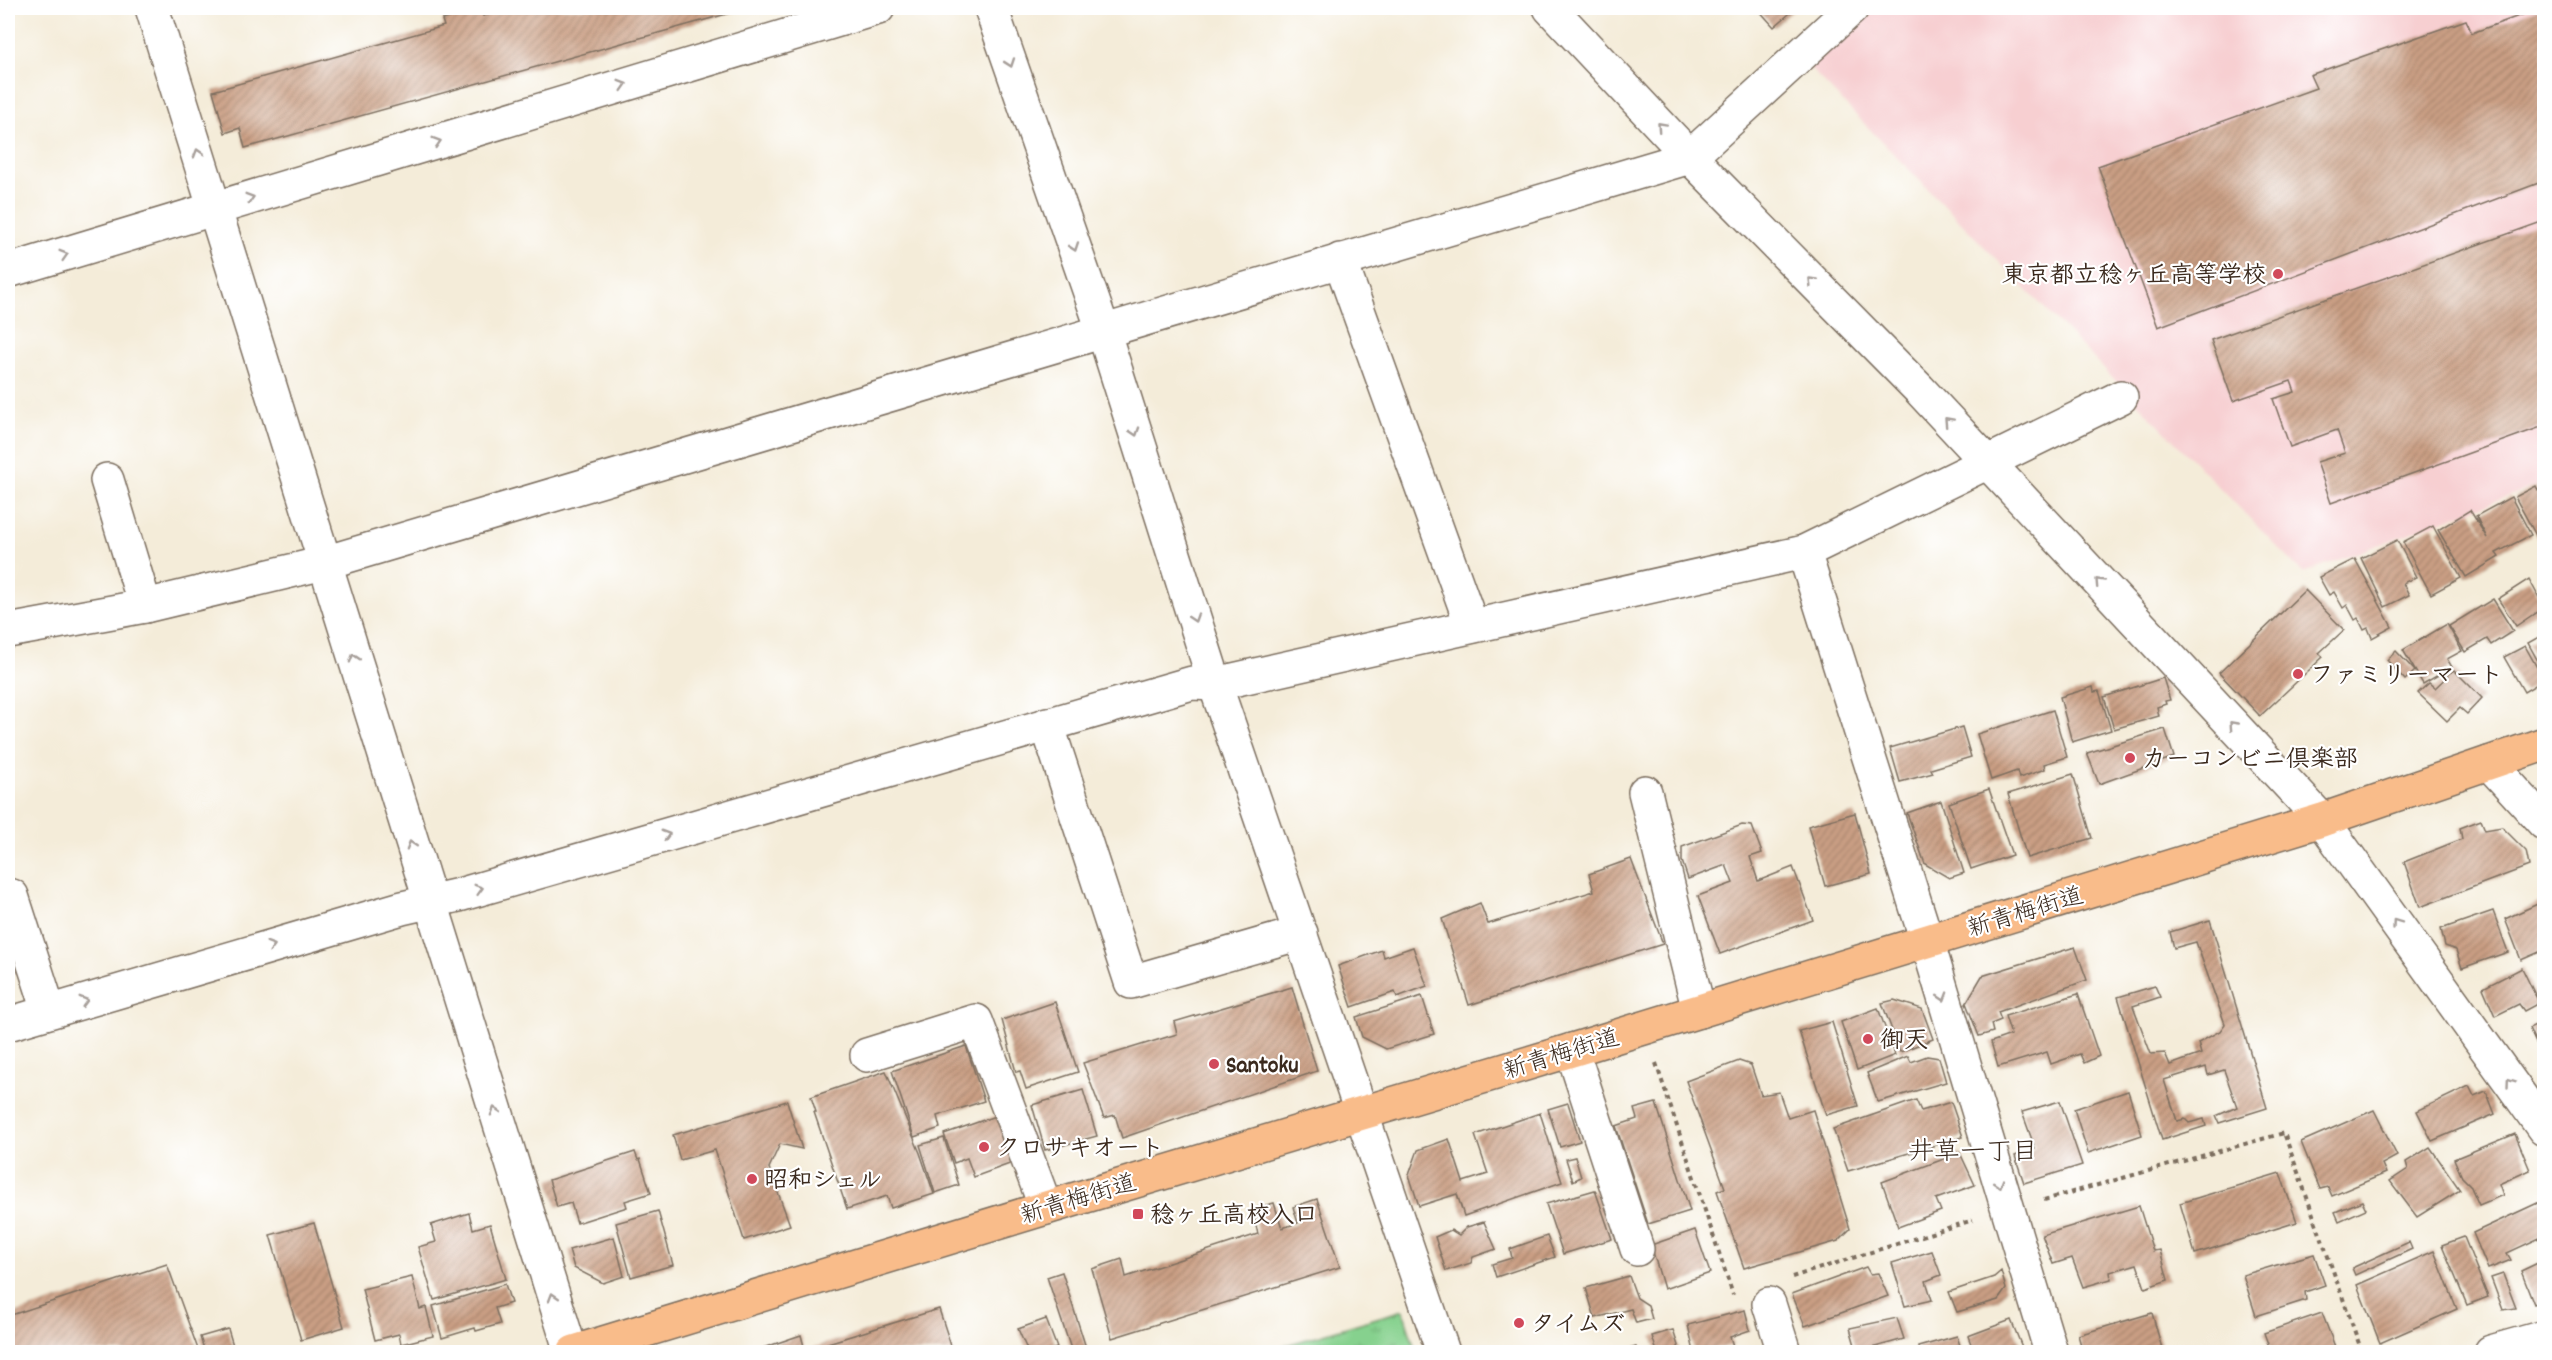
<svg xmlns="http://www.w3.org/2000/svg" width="2552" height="1360" viewBox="0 0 2552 1360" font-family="Dekko,'Klee One',sans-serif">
  <defs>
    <pattern id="park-tufts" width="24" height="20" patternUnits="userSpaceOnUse" patternTransform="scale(1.5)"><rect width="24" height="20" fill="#86d18e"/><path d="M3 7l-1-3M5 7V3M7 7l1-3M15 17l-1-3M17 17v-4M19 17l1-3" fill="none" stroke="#6faa73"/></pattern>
    <pattern id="building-hatch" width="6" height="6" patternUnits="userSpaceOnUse" patternTransform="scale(1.5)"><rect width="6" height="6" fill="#ca9f84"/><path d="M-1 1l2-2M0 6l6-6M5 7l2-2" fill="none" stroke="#a5826b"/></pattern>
  </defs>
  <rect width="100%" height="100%" fill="#fff"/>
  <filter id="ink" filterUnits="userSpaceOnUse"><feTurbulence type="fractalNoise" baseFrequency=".0167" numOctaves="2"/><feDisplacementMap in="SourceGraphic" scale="12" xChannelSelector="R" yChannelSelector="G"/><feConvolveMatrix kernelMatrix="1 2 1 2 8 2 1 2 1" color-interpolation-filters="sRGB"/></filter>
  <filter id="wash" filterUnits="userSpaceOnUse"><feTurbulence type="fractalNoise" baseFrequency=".008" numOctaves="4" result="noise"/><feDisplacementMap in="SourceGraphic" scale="24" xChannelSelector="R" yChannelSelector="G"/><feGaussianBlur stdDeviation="1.35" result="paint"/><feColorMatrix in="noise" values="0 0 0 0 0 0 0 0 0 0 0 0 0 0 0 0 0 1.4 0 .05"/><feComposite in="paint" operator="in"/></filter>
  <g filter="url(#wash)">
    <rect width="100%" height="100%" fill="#f4ecd9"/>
    <!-- built -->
    <polygon fill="#f7cfd1" points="1877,8 2544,8 2544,483 2303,573 1806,64"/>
    <!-- park -->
    <polygon fill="url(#park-tufts)" stroke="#607e56" stroke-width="1.5" points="1403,1310 1416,1352 1264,1352"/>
    <g id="blocks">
      <!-- building -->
      <g fill="url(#building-hatch)">
        <polygon points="512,8 748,8 245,148 240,128 225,133 213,91 444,26 442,20 481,9 483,16"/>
        <polygon points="1757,8 1796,8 1774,27"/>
        <polygon points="2541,8 2544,8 2544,181 2158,327 2098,166 2316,88 2310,75 2466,20 2472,33"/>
        <polygon points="2544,221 2544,426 2331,503 2317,462 2345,453 2337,430 2290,447 2273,399 2295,392 2291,381 2233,401 2211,340"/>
        <polygon points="2536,486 2538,490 2544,487 2544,535 2538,539 2515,497"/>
        <polygon points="2511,497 2531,535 2496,553 2499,557 2466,577 2438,530 2470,510 2487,538 2476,516"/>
        <polygon points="2433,526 2461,578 2431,594 2403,542"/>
        <polygon points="2397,540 2416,577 2403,583 2409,595 2385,607 2361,558"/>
        <polygon points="2355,559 2392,627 2372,638 2368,628 2364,630 2358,618 2355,620 2347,605 2343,608 2334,592 2329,595 2319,577"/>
        <polygon points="2529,579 2544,607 2516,626 2498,599"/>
        <polygon points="2305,590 2344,630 2319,653 2323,657 2260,716 2219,673"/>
        <polygon points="2493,599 2513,631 2491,645 2487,639 2465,652 2449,626"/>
        <polygon points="2447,624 2462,651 2447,659 2452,667 2423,684 2403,650"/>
        <polygon points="2544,634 2544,672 2528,643"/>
        <polygon points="2525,646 2544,680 2524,692 2504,657"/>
        <polygon points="2396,651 2415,671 2405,680 2387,660"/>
        <polygon points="2454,670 2482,698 2467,714 2460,708 2447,721 2418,693 2429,683 2435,688"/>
        <polygon points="2163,678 2170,700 2165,701 2166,704 2157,707 2159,716 2114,729 2104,697"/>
        <polygon points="2093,687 2094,692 2099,691 2111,730 2072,742 2060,697"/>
        <polygon points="2053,710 2067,757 2044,764 2045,769 2019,778 2017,771 1991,780 1977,734"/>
        <polygon points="1962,727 1971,757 1931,769 1933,773 1900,782 1890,748"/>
        <polygon points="2165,729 2174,757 2099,784 2087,753"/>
        <polygon points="2073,774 2092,838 2027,858 2008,794"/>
        <polygon points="1989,789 2012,855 1971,869 1949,803"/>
        <polygon points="1941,801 1964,873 1949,878 1925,864 1907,813"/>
        <polygon points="1855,813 1871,874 1825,886 1808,826"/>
        <polygon points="2481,820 2485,830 2502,827 2526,851 2529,866 2420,907 2404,862 2462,839 2460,828"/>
        <polygon points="1742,825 1752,826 1762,853 1750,857 1758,881 1793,867 1813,920 1720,954 1698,896 1733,883 1726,865 1688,879 1682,861 1682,847"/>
        <polygon points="1631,859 1663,944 1469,1005 1442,919 1480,903 1488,924 1594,891 1589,874"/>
        <polygon points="2544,901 2544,950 2521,960 2505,919"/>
        <polygon points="2493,911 2508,952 2462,968 2456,950 2445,946 2441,929"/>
        <polygon points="2210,920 2267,1108 2219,1123 2216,1116 2237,1107 2224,1070 2208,1075 2206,1067 2164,1080 2177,1121 2185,1119 2189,1123 2204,1119 2206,1126 2162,1140 2118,997 2155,986 2160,997 2133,1006 2151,1054 2165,1053 2170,1065 2201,1054 2198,1043 2220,1031 2225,1024 2196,942 2174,948 2170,932"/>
        <polygon points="1413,947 1427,986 1397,997 1395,992 1352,1007 1338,966 1382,950 1384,957"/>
        <polygon points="2075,947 2087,980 1998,1012 2001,1020 1991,1024 1993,1032 1979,1036 1966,1003 1982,976"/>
        <polygon points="2522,968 2539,1003 2524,1011 2519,1004 2495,1016 2483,988"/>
        <polygon points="1292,987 1317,1071 1122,1138 1115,1115 1104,1118 1083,1063 1177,1034 1174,1022"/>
        <polygon points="2078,994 2099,1056 2084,1063 2080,1054 2051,1064 2047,1052 1998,1067 1991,1042 2011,1035 2005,1016"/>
        <polygon points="1422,996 1434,1034 1386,1049 1362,1037 1356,1017"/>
        <polygon points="1894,1000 1922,1009 1933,1039 1900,1052 1882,1003"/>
        <polygon points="1055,1002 1078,1072 1026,1089 1020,1071 1016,1072 1002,1020"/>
        <polygon points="1878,1008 1895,1055 1857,1070 1841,1022"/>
        <polygon points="2544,1021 2544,1061 2529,1028"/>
        <polygon points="1832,1022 1858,1106 1826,1115 1799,1031"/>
        <polygon points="966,1046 984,1101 937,1116 940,1128 914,1137 892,1071"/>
        <polygon points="1908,1056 1911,1062 1927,1056 1939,1058 1946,1082 1878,1102 1867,1073"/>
        <polygon points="1739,1061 1751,1065 1761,1095 1779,1092 1788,1118 1813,1110 1850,1229 1838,1241 1744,1268 1717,1191 1725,1188 1686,1081"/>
        <polygon points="886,1071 920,1153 934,1194 891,1208 887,1196 847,1209 814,1112 816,1112 811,1097"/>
        <polygon points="2469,1086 2474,1096 2486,1091 2495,1114 2432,1141 2417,1111"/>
        <polygon points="1083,1090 1097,1136 1045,1150 1032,1105"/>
        <polygon points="2128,1091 2142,1135 2088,1153 2074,1109"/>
        <polygon points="1916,1100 1921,1111 1951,1102 1963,1137 1848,1171 1833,1129"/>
        <polygon points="787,1101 802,1149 780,1144 769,1168 790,1225 744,1240 715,1150 680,1160 673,1135"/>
        <polygon points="2060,1101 2082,1165 2024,1183 2015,1156 2035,1148 2022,1112"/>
        <polygon points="1568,1103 1580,1141 1560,1147 1548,1109"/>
        <polygon points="1656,1103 1690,1211 1648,1224 1616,1126 1637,1119 1634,1109"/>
        <polygon points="2374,1110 2397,1156 2382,1164 2386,1173 2332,1196 2328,1187 2320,1189 2301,1142"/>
        <polygon points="1540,1113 1562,1182 1464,1216 1457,1194 1419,1206 1409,1175 1418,1150 1449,1139 1463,1182 1488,1174 1475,1135"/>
        <polygon points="998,1115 1015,1162 974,1177 967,1158 954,1163 944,1134"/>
        <polygon points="2515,1134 2530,1170 2499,1184 2503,1195 2479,1205 2470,1185 2462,1177 2454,1159"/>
        <polygon points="944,1138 959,1185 935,1193 920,1145"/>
        <polygon points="2430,1147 2460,1190 2417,1217 2390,1181 2408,1169 2406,1162"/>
        <polygon points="635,1152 638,1160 640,1159 651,1193 625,1201 627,1207 577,1223 571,1203 557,1207 549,1180"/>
        <polygon points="1960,1153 1975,1185 1936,1199 1941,1211 1898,1227 1882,1182"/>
        <polygon points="1575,1157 1581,1177 1573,1181 1566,1159"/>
        <polygon points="2280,1173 2297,1222 2195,1254 2180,1203"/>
        <polygon points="1595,1190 1612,1239 1563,1254 1546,1204"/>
        <polygon points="1317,1199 1340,1267 1112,1338 1092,1269 1122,1259 1126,1277 1258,1234 1252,1209 1274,1203 1282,1228 1298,1223 1293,1207"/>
        <polygon points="2544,1200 2544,1236 2507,1253 2511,1260 2488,1269 2473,1233"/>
        <polygon points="2362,1201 2366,1209 2339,1221 2335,1212"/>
        <polygon points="2139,1206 2153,1251 2160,1250 2168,1280 2145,1288 2137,1264 2110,1272 2111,1279 2083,1287 2072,1258 2053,1264 2042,1235"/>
        <polygon points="658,1211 673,1265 631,1277 616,1223"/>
        <polygon points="469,1213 473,1229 490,1224 506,1279 434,1300 418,1247 436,1242 431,1225"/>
        <polygon points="1484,1222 1496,1249 1473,1257 1471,1263 1446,1271 1435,1237 1451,1230 1459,1235 1467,1227"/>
        <polygon points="314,1223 344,1327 301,1340 270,1235"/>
        <polygon points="1695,1230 1710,1273 1664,1289 1651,1245"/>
        <polygon points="1547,1236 1555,1257 1496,1277 1492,1264 1512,1258 1510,1249"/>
        <polygon points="614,1237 624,1276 603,1283 574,1268 569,1250"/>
        <polygon points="2464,1237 2488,1297 2467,1305 2442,1245"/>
        <polygon points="2409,1242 2412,1249 2355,1275 2352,1268"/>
        <polygon points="1932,1251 1941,1275 1926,1281 1932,1300 1905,1306 1892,1263"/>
        <polygon points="2434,1251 2457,1309 2380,1343 2357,1285"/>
        <polygon points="2314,1254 2325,1285 2305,1292 2306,1300 2256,1316 2243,1275"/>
        <polygon points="2544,1260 2544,1300 2534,1304 2521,1271"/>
        <polygon points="167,1264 199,1352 10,1352 8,1346 8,1316"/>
        <polygon points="1866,1267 1870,1274 1878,1273 1888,1296 1805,1326 1792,1294"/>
        <polygon points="2001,1271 2006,1289 1998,1300 1957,1312 1949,1292 1994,1277"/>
        <polygon points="1062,1272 1087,1351 1082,1352 1072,1352 1047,1277"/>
        <polygon points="2503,1274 2516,1308 2503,1310 2491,1278"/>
        <polygon points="1629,1276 1637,1298 1648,1305 1652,1319 1636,1323 1631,1309 1595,1318 1586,1288"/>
        <polygon points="412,1277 420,1309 426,1307 433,1336 401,1344 399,1334 375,1340 362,1289"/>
        <polygon points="505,1284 511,1303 495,1308 500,1324 476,1331 475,1328 442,1338 433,1306"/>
        <polygon points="939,1309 953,1352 751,1352 801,1335 805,1350"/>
        <polygon points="1745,1310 1750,1330 1730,1337 1733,1346 1694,1352 1688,1325"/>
        <polygon points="2152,1313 2163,1352 2083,1352 2078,1335"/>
        <polygon points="2322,1313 2337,1352 2271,1352 2264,1333"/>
        <polygon points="1897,1318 1904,1339 1857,1352 1850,1328"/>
        <polygon points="1046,1319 1057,1348 1043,1352 1028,1352 1018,1329"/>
        <polygon points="2011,1320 2024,1352 1974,1352 1968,1336"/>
        <polygon points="228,1329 235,1352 205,1352 200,1337"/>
        <polygon points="1673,1330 1680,1352 1657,1352 1652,1336"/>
        <polygon points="1957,1336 1962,1352 1920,1352 1918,1347"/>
        <polygon points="1636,1347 1638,1352 1619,1352"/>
      </g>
    </g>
  </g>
  <g filter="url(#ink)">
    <use href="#blocks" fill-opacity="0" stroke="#7c6e5f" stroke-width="1.5"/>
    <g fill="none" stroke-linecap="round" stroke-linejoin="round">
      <!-- minor casing -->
      <g stroke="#7c6e5f" stroke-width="36">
        <g id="minor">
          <polyline points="152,8 571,1352"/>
          <polyline points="991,8 1103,330 1215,684 1443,1352"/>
          <polyline points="1550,8 1690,157 1919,389 2322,820 2544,1129"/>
          <polyline points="1340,260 1472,626"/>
          <polyline points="8,271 878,8"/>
          <polyline points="107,480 145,606"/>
          <polyline points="1804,552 1927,941 2051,1352"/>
          <polyline points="8,631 145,606 324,563 1690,157 1852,8"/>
          <polyline points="1047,724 1131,982 1301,933"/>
          <polyline points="2489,763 2544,823"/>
          <polyline points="1645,792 1699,1011"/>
          <polyline points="12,896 49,1011"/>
          <polyline points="8,1024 402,908 459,895 1192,683 1215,684 1804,552 2121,397"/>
          <polyline points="1572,1050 1637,1249"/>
          <polyline points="867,1055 976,1021 1046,1208"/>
          <polyline points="1769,1304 1784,1352"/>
          <polyline points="2491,1352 2544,1337"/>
        </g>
      </g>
      <!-- major casing -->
      <g stroke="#7c6e5f" stroke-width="36">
        <polyline id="major" points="574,1352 1046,1208 1572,1050 2322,820 2544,744"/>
      </g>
      <!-- path -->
      <g stroke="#7c6e5f" stroke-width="4" stroke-dasharray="4.5 4.5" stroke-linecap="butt">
        <polyline points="1656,1063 1733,1295"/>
        <polyline points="2044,1200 2284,1133 2362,1352"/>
        <polyline points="1792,1277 1973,1220"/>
      </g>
      <!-- minor -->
      <use href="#minor" stroke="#fff" stroke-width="33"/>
      <!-- major -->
      <use href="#major" stroke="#f9bc8a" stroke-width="33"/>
    </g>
    <!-- one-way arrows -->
    <defs><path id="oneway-chevron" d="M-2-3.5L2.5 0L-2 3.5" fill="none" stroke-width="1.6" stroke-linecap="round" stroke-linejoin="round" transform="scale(1.5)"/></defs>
    <g stroke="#a79f9a">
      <use href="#oneway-chevron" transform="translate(1010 63) rotate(71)"/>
      <use href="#oneway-chevron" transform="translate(623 85) rotate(-17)"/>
      <use href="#oneway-chevron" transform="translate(1661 126) rotate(-133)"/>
      <use href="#oneway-chevron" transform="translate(437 142) rotate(-17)"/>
      <use href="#oneway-chevron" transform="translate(198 153) rotate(-107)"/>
      <use href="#oneway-chevron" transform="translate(250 198) rotate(-17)"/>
      <use href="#oneway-chevron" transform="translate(1074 247) rotate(71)"/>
      <use href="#oneway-chevron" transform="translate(64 255) rotate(-17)"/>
      <use href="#oneway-chevron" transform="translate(1812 281) rotate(-135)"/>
      <use href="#oneway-chevron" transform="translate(1948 421) rotate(-133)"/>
      <use href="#oneway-chevron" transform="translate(1135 432) rotate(72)"/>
      <use href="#oneway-chevron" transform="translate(2099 582) rotate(-133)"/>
      <use href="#oneway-chevron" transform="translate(1194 618) rotate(72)"/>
      <use href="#oneway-chevron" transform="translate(354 658) rotate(-107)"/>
      <use href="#oneway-chevron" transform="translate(2233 725) rotate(-133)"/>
      <use href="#oneway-chevron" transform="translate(666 835) rotate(-16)"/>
      <use href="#oneway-chevron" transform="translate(411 845) rotate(-107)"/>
      <use href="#oneway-chevron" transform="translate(479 889) rotate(-16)"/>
      <use href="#oneway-chevron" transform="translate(2396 923) rotate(-126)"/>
      <use href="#oneway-chevron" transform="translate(271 946) rotate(-16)"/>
      <use href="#oneway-chevron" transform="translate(1943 997) rotate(73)"/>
      <use href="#oneway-chevron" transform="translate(84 1001) rotate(-16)"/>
      <use href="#oneway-chevron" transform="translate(2510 1082) rotate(-126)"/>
      <use href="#oneway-chevron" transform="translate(495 1111) rotate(-107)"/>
      <use href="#oneway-chevron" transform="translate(1999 1184) rotate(73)"/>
      <use href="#oneway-chevron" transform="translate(553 1297) rotate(-107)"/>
    </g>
  </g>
  <!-- markers -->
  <g fill="#d1495b" stroke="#fff" stroke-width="2">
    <circle cx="2278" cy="274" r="6"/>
    <circle cx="2298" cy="674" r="6"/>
    <circle cx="2130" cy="758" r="6"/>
    <circle cx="1868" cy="1039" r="6"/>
    <circle cx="1214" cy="1064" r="6"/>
    <circle cx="984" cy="1147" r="6"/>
    <circle cx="752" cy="1179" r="6"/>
    <rect x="1132" y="1208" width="12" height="12" rx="3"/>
    <circle cx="1519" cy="1323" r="6"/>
  </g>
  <g text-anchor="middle" stroke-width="4.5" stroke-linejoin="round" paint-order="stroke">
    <!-- poi labels -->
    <g font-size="24" font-weight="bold" fill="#3b2a1e" stroke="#fff" text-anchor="start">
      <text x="2266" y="282" text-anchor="end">東京都立稔ヶ丘高等学校</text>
      <text x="2310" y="682">ファミリーマート</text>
      <text x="2142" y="766">カーコンビニ倶楽部</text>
      <text x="1880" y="1047">御天</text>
      <text x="1226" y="1072">Santoku</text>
      <text x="996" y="1155">クロサキオート</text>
      <text x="764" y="1187">昭和シェル</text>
      <text x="1150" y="1222">稔ヶ丘高校入口</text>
      <text x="1531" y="1331">タイムズ</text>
    </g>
    <!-- street labels -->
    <g font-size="24" fill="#3b2a1e" stroke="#fff">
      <text transform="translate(2025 911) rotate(-17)" y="8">新青梅街道</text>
      <text transform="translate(1561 1053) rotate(-17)" y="8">新青梅街道</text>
      <text transform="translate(1078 1198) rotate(-17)" y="8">新青梅街道</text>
    </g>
    <!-- neighbourhood labels -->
    <g font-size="26" fill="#3b2a1e" stroke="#fff">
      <text x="1973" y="1159">井草一丁目</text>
    </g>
  </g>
  <!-- margin -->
  <rect width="2552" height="1360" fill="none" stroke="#fff" stroke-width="30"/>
</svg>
